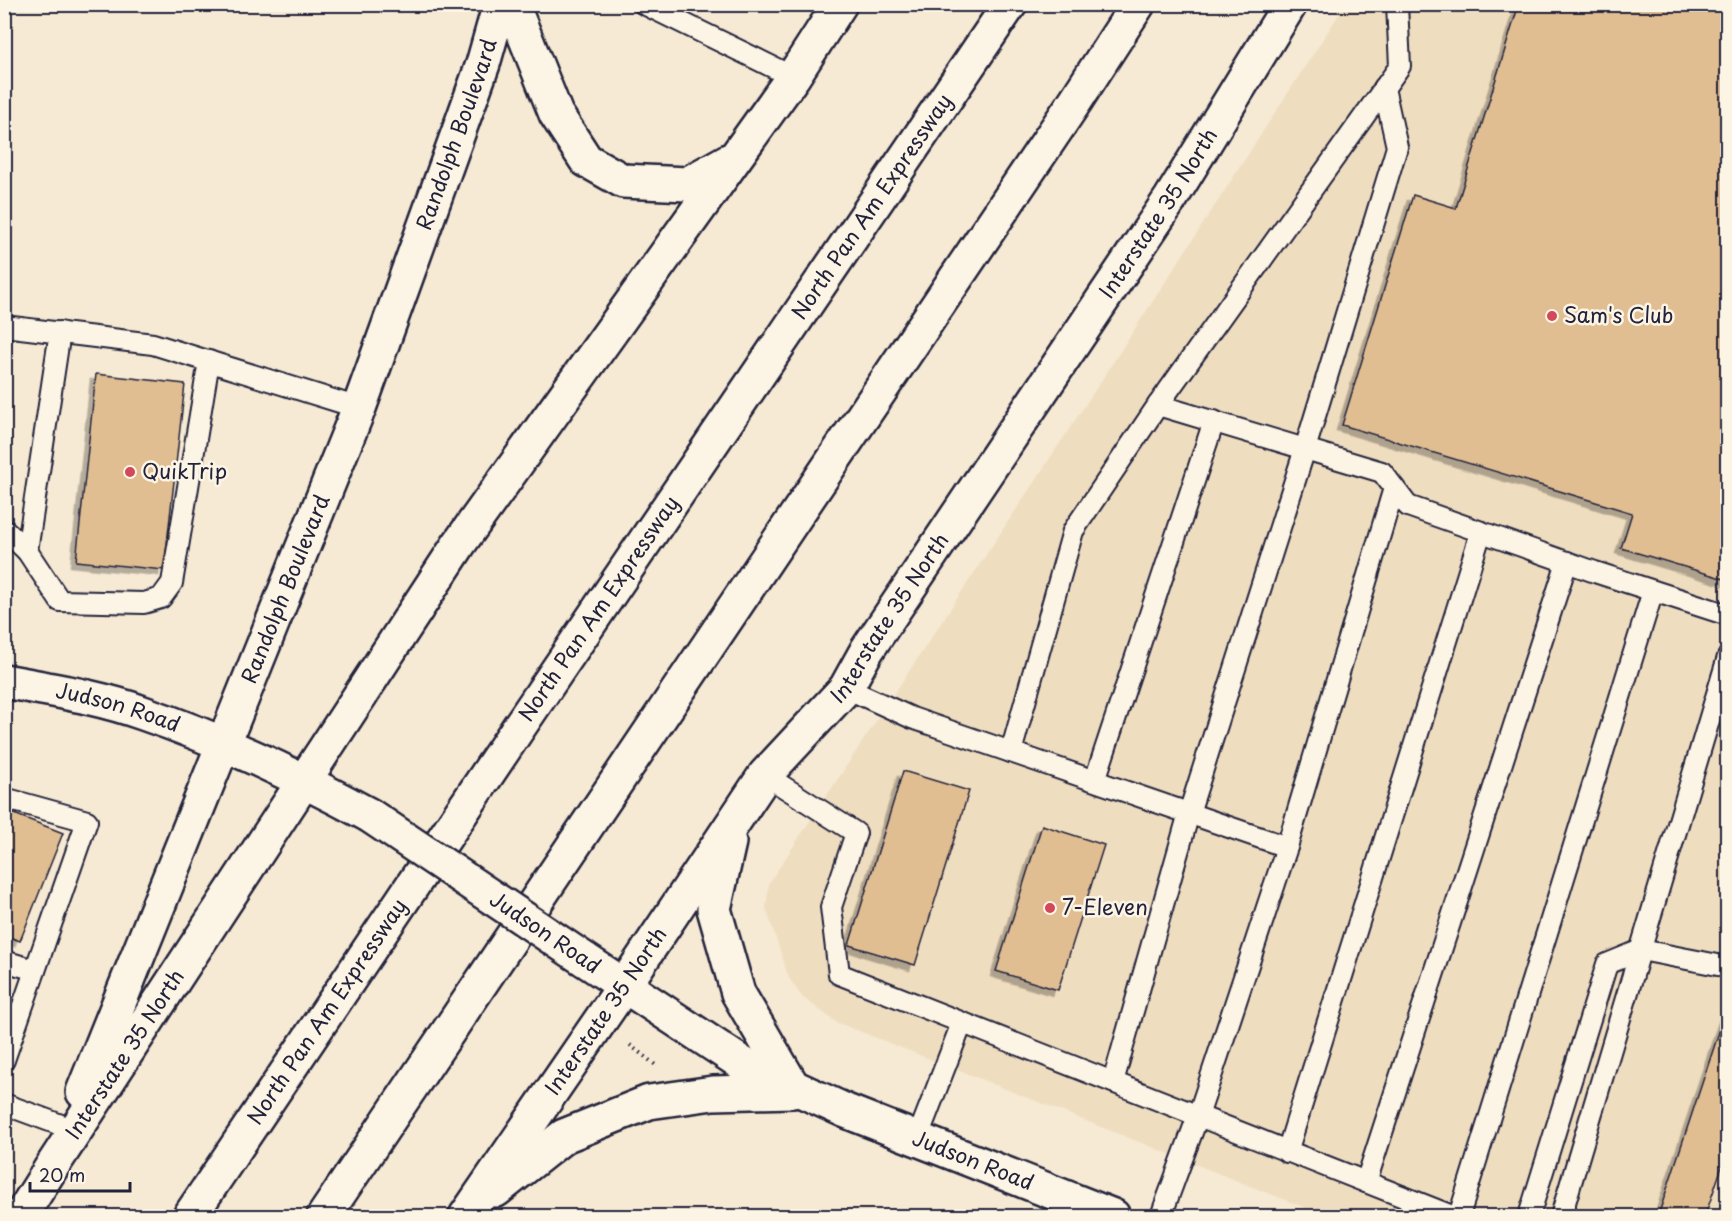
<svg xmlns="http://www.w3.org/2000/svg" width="1732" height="1221" viewBox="0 0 1732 1221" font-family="'Playpen Sans',sans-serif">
  <defs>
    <filter id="shadow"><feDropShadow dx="-5.5" dy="5.5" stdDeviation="0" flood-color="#0004"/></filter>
  </defs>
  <rect width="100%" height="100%" fill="#f6ead4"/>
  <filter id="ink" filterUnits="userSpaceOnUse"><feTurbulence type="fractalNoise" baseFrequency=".0167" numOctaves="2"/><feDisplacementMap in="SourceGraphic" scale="12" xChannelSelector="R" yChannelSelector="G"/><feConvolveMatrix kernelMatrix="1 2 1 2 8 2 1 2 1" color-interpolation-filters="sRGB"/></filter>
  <g filter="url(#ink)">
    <!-- built -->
    <polygon fill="#efddc0" points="1345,5 1727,5 1727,1216 1326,1216 836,1022 802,997 789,978 766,908 769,883 1101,381"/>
    <!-- building -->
    <g fill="#e0be92" stroke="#22223b" stroke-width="1.5" filter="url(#shadow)">
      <polygon points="1519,4 1728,4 1728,580 1621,548 1632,513 1342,425 1413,195 1456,208"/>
      <polygon points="96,374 185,384 164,570 76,561"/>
      <polygon points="903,771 969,791 915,965 849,945"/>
      <polygon points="4,810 63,833 20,941 4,935"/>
      <polygon points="1042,825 1104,845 1058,990 996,971"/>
      <polygon points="1728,1005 1728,1149 1705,1216 1658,1216"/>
    </g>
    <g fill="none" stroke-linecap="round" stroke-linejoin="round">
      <!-- lane casing -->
      <g stroke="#22223b" stroke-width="24">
        <g id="lane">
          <polyline points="644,4 793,77"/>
          <polyline points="4,326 153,344 359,408"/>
          <polyline points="1158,405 1400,66 1397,5"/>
          <polyline points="4,529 27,551 60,601 144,603 161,598 172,583 209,361"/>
          <polyline points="27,551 60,332"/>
          <polyline points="846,688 912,718 1287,847 1198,1116 1161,1216"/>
          <polyline points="1011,752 1073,531 1158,405 1382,472 1408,506 1595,572 1728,615"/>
          <polyline points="765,775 856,833 831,907 839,974 1452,1216"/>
          <polyline points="1095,780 1214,421"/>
          <polyline points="4,798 87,821 4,1060"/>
          <polyline points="1287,847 1394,488"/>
          <polyline points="4,961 35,970"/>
          <polyline points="1113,1082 1189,813 1305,449 1397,147 1384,88"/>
          <polyline points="4,1104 69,1128"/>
          <polyline points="917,1139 962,1023"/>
          <polyline points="1287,1152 1481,532"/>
          <polyline points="1366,1182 1567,562"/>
          <polyline points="1459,1216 1653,591"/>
          <polyline points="1529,1216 1607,964 1641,950 1728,967"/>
          <polyline points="1561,1216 1728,657"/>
        </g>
      </g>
      <!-- secondary casing -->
      <g stroke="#22223b" stroke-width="38">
        <g id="secondary">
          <polyline points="512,4 556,114 586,160 623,181 687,184 728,161"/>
          <path id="s1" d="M4 681C51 690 99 697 143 713 222 740 297 776 369 815"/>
          <polyline points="729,842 714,909 738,993 793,1087"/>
          <path id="s2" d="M584 959 743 1064 846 1111 1113 1216"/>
          <path id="s3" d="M83 1092 359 408 483 64 500 4"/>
          <polyline points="496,1190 564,1136 649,1102 713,1093 793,1091"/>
          <path id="s4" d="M21 1216 51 1168 459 544 793 77 840 4"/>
          <path id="s5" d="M466 1216 624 986 765 775 846 688 867 650 1171 198 1290 4"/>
        </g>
      </g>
      <!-- highway casing -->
      <g stroke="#22223b" stroke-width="38">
        <g id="highway">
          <path id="s6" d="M190 1216 521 724 1010 4"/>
          <polyline points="324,1216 1076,100 1138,4"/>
        </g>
      </g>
      <!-- path -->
      <polyline stroke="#22223b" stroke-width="4" stroke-dasharray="1.5 4.5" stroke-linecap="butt" points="630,1045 658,1067"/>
      <!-- lane -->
      <use href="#lane" stroke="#fcf5e5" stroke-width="20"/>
      <!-- secondary -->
      <use href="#secondary" stroke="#fcf5e5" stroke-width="33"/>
      <!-- highway -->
      <use href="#highway" stroke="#fcf5e5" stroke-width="33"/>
      <!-- secondary-bridge casing -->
      <g stroke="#22223b" stroke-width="38" stroke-linecap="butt">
        <polyline id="secondary-bridge" points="369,815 584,959"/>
      </g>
      <!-- secondary-bridge -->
      <use href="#secondary-bridge" stroke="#fcf5e5" stroke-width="33"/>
    </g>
  </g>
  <!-- markers -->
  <g fill="#d1495b" stroke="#fcf5e5" stroke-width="2">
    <circle cx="1552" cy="316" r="6"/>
    <circle cx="130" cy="472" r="6"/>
    <circle cx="1050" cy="908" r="6"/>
  </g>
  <g text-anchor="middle" stroke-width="5" stroke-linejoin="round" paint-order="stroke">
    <!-- street labels -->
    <g font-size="21" fill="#22223b" stroke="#fcf5e5">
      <text dy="7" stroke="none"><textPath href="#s3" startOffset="1028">Randolph Boulevard</textPath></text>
      <text dy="7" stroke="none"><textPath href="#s6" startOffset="1218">North Pan Am Expressway</textPath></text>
      <text dy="7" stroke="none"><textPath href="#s5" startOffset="1220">Interstate 35 North</textPath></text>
      <text dy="7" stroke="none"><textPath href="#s3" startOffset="542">Randolph Boulevard</textPath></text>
      <text dy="7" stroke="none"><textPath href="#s6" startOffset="732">North Pan Am Expressway</textPath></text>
      <text dy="7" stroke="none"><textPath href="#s5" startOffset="734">Interstate 35 North</textPath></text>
      <text dy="7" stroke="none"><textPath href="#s1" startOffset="117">Judson Road</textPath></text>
      <text transform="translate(545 933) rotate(34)" y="7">Judson Road</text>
      <text dy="7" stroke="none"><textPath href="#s5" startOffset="248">Interstate 35 North</textPath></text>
      <text dy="7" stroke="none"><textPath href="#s6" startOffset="246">North Pan Am Expressway</textPath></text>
      <text dy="7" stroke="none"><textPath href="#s4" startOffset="192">Interstate 35 North</textPath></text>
      <text dy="7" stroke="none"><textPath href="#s2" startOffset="440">Judson Road</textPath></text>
    </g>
    <!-- poi labels -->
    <g font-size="21" fill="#22223b" stroke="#fcf5e5" text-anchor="start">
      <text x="1564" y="323">Sam's Club</text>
      <text x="142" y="479">QuikTrip</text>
      <text x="1062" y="915">7-Eleven</text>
    </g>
  </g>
  <!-- margin -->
  <rect width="1732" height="1221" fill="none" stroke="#fcf5e5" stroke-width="24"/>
  <rect x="12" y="12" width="1708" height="1197" fill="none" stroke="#22223b" stroke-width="2" filter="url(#ink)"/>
  <!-- scale -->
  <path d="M30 1182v9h100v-9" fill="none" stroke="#22223b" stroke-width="3"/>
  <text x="39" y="1182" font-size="18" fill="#22223b" stroke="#fcf5e5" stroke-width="4.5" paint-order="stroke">20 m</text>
</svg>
